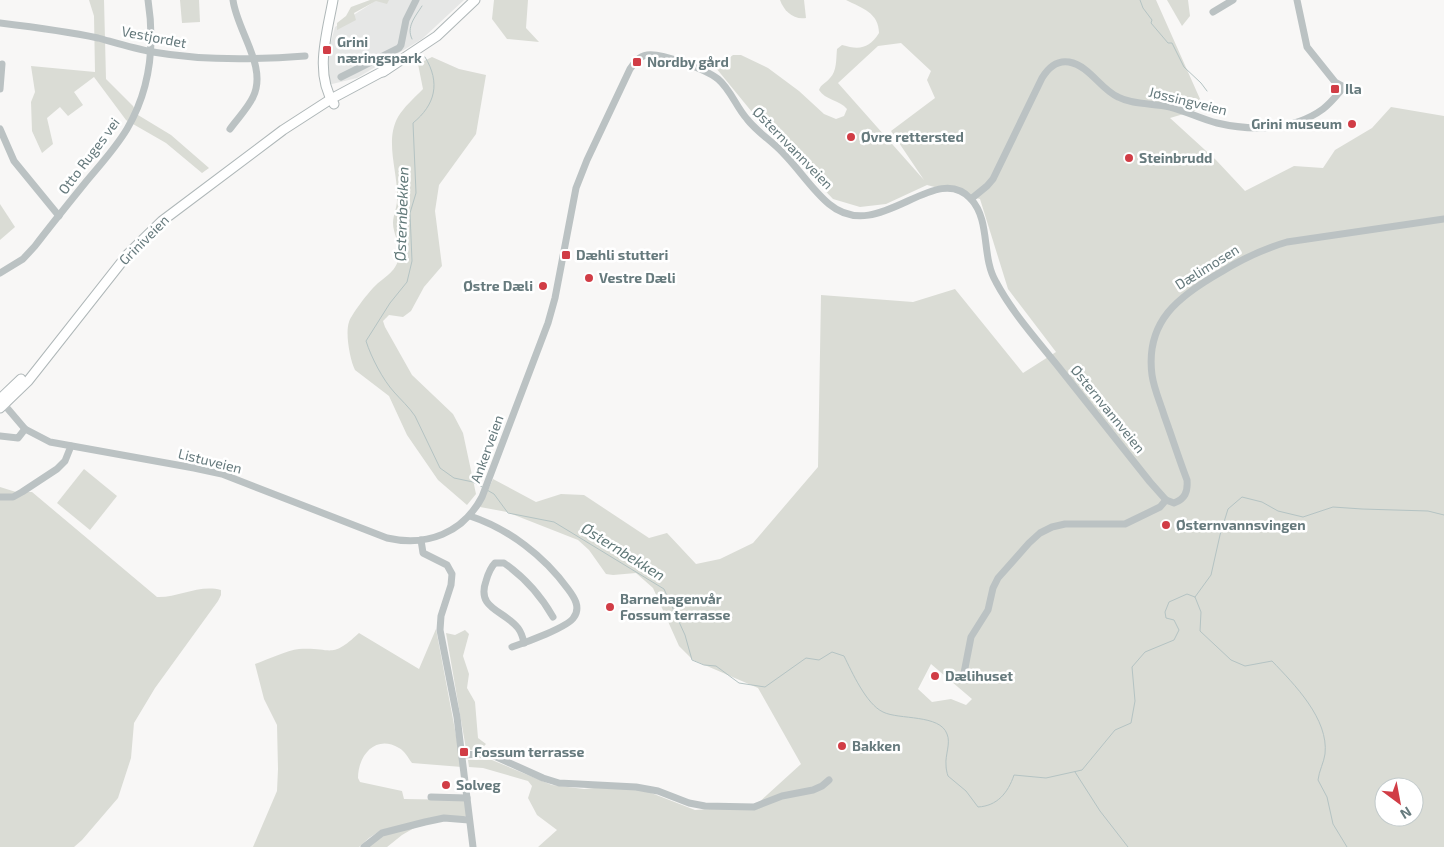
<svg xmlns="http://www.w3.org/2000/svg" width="1444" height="847" viewBox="0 0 1444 847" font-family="'Exo 2',sans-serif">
  <rect width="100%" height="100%" fill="#f8f7f6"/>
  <!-- built -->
  <polygon fill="#e6e7e6" points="377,0 464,0 422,39 357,78 328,85 328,53 335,27"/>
  <!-- green -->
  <g fill="#dadcd5" fill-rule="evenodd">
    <polygon points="89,0 104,0 106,79 133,106 138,115 171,135 209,168 202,173 166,143 126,120 94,77 74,92 83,105 68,116 60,107 47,118 53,144 42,153 32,131 31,102 35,92 31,66 95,72 94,16"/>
    <polygon points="180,0 199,0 200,22 182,23"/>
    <polygon points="370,0 389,0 387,4 376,1 354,13 356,20 337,30 337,23 346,16 351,7"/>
    <polygon points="494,0 528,0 526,28 539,42 507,39 492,19"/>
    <path d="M780 0H804L806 18C793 20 784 11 780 0Z"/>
    <path d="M846 0H1156L1204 108 1170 118 1216 160 1245 191 1294 166 1323 168 1335 150 1372 128 1391 107 1444 116V847H538L557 830 537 815 528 798 532 786 528 781 483 768 469 767 468 760H492L552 785 584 789 614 786 641 789 695 810 755 806 801 764 758 688 693 660 679 646 653 588 636 573 613 575 606 574 589 550 578 540 507 512 480 507 493 479 536 502 561 494 584 495 649 538 667 533 696 564 720 559 753 543 818 467 821 295 913 302 955 289 1023 373 1056 352 1008 289 980 199 927 185 886 204 860 207 833 199 765 128 716 68 733 55H741L768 68 799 91 824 114 836 119 844 116 847 109C840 100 825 100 819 90 821 84 826 83 830 78 837 71 836 59 837 49L842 45C859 50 869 49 879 33 879 13 862 8 846 0ZM901 43 931 71 927 80 935 98 891 131 924 180 838 83 878 46ZM931 664 972 699 966 705 951 699 932 702 918 689ZM1384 787H1414V817H1384Z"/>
    <polygon points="1167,0 1188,0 1190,16 1182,26"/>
    <path d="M432 57 459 69 486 75 476 134 439 185 435 211 442 266 424 287 411 311 403 317 389 315 383 321 385 327 412 375 453 414 463 433 476 494 467 505 438 480 407 435 389 396 355 370C350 360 345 333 349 322 351 315 370 290 376 285 386 276 397 271 399 256 401 245 393 234 393 223 393 215 397 208 397 200 399 174 384 142 398 117 404 107 414 98 423 89L418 64Z"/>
    <polygon points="0,204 15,227 0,240"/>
    <polygon points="84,469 117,496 90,530 57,503"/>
    <path d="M0 487 16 492H32L157 597C178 598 199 584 221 590V595L218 601 155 688 134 723 131 758 118 798 82 840 74 847H0Z"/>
    <path d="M436 629 462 767 412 763C408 758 405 751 399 748 376 734 358 755 358 778L360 782 402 791 404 799 466 800V816H445L381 830 369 838 359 847H253L277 791 278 769 277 725 264 699 255 664C267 660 287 650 299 649 333 647 330 660 359 633L419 669Z"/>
    <polygon points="465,630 469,634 463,656 469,674 467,688 475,702 478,738 486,744 479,751 466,749 446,633 455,635"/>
    <polygon points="421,824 402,835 387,847 366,847 383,835"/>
  </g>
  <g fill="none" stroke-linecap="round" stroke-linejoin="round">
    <!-- stream -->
    <g stroke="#b4c3c3" stroke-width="1">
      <polyline points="1140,0 1143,8 1152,20 1151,23 1168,43 1172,43 1184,67 1201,83 1207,91"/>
      <path d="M412 39C406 27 415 17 422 6"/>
      <path d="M425 57C441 83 435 105 413 123L416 193 410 213 412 261 407 282 390 303 366 341C371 357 383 380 394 392 401 400 409 407 415 416L440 468 454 478 473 482 484 488"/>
      <path d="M487 490 494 494 508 513 554 522 664 589 685 635 692 660 704 665 716 666 739 683 765 687 806 658 819 660 832 652 844 656C852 672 866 704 883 712 899 720 940 714 947 734 951 743 945 755 946 765 946 769 947 773 948 776L966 791 978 807C997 806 1008 793 1014 775L1046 778 1082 770 1115 730 1131 723 1135 701 1132 667 1145 652 1174 640 1179 630 1174 620 1166 618 1165 612 1169 602 1187 594 1195 597 1201 612 1200 631 1231 660 1245 666 1272 661C1294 684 1329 719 1325 754 1324 762 1319 771 1318 780L1327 797 1333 824 1347 847"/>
      <polyline points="1195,597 1211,575 1220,535 1228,509 1242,497 1262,502 1278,511 1303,517 1333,507 1362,509 1428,511 1444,515"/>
      <polyline points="1075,772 1100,811 1128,847"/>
    </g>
    <!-- major casing -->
    <g stroke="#afb7b8" stroke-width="11">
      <g id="major">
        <path d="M333 0C327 34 314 73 334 104"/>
        <polyline points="383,72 437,36 475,0"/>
        <polyline points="0,399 21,379"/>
        <polyline points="0,408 28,381 43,362 128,254 162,221 283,130 331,99 387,69"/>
      </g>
    </g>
    <!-- minor -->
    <g stroke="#bbc2c3" stroke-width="7">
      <polyline points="1213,12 1233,0"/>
      <path d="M0 23C33 27 65 31 98 38 116 43 135 49 153 52 204 61 254 60 305 56"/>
      <polyline points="341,77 399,48 401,45 406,20 416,0"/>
      <polyline points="0,89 2,64"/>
      <polyline points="0,129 14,161 59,216"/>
      <path d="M230 129C238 118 248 108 253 97 268 67 237 31 233 0"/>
      <path d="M971 199 987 186 993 179 1042 78C1048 68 1057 60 1069 62 1090 66 1100 89 1118 97 1133 105 1153 103 1170 107 1186 111 1201 119 1217 123 1251 131 1293 131 1323 109 1331 103 1337 95 1344 87L1335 82 1307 47 1297 0"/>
      <path d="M0 273 23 259 35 246C51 225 68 204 85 183 99 166 115 149 127 129 150 90 155 45 148 0"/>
      <path d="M2 402 25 429 50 442 194 468 222 474 387 538C427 547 463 533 482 497L548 323 555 298 576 188 587 160 630 69C634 63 639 56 647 55 660 52 707 70 718 79 731 90 736 107 747 119 757 132 772 141 783 153 799 169 812 190 829 204 879 246 935 159 971 199 991 221 981 257 996 282 1012 312 1036 339 1057 365 1088 404 1119 443 1150 482L1166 500 1174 503C1185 499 1188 492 1187 480 1179 459 1172 437 1164 415 1160 402 1154 389 1152 375 1145 321 1179 296 1221 272 1242 259 1263 249 1287 242L1444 219"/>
      <polyline points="0,436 18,438 25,429"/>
      <polyline points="0,497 13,497 22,492 57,469 65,461 71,446"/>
      <path d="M470 516C509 529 544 556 568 589 574 597 581 607 574 617 569 627 524 643 512 647"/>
      <polyline points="421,540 423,553 447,565 452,574 451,585 441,616 440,630 457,717 473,847"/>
      <path d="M524 643C523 638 521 632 518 628 504 610 476 609 486 581 488 574 490 568 495 563H504C524 577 541 596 553 617"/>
      <polyline points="964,673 971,637 988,610 993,588 998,578 1029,543 1040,533 1052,527 1065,524 1125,524 1160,507 1166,500"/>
      <polyline points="462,755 480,754 492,755 543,778 559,783 636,787 658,791 689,803 705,806 754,807 782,796 813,790 822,786 829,780"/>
      <polyline points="431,797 467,798"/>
      <polyline points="364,847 382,833 425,822 444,818 469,820"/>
    </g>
    <!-- major -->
    <use href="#major" stroke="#fff" stroke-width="9"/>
  </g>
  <!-- markers -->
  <g fill="#d13d46" stroke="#fff" stroke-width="2">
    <rect x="322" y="45" width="10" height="10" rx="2.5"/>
    <rect x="632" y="57" width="10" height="10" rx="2.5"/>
    <rect x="1330" y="84" width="10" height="10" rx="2.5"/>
    <circle cx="1352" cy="124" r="5"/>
    <circle cx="851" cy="137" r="5"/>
    <circle cx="1129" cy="158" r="5"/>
    <rect x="561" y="250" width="10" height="10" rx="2.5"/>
    <circle cx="589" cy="278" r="5"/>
    <circle cx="543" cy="286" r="5"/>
    <circle cx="1166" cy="525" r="5"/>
    <circle cx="610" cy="607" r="5"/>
    <circle cx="935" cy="676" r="5"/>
    <circle cx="842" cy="746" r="5"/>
    <rect x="459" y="747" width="10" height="10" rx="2.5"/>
    <circle cx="446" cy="785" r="5"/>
  </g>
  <g text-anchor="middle" stroke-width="5" stroke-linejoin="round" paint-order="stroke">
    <!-- street labels -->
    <g font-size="14" fill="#667a7d" stroke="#fff">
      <text transform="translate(154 37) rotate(11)" y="5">Vestjordet</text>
      <text transform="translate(1188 101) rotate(14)" y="5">Jøssingveien</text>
      <text transform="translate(793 148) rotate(46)" y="5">Østernvannveien</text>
      <text transform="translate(89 156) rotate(-53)" y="5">Otto Ruges vei</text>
      <text transform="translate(144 240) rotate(-45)" y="5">Griniveien</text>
      <text transform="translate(1207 267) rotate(-32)" y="5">Dælimosen</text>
      <text transform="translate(1108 409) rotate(51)" y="5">Østernvannveien</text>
      <text transform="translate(487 449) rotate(-70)" y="5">Ankerveien</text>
      <text transform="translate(210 461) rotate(14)" y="5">Listuveien</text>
    </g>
    <!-- poi labels -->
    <g font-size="14" font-weight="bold" fill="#667a7d" stroke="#fff" text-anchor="start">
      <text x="337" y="47">Grini<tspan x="337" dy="16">næringspark</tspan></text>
      <text x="647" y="67">Nordby gård</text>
      <text x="1345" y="94">Ila</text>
      <text x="1342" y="129" text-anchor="end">Grini museum</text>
      <text x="861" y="142">Øvre rettersted</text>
      <text x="1139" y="163">Steinbrudd</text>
      <text x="576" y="260">Dæhli stutteri</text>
      <text x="599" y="283">Vestre Dæli</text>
      <text x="533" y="291" text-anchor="end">Østre Dæli</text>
      <text x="1176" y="530">Østernvannsvingen</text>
      <text x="620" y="604">Barnehagenvår<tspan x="620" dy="16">Fossum terrasse</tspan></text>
      <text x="945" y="681">Dælihuset</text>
      <text x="852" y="751">Bakken</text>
      <text x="474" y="757">Fossum terrasse</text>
      <text x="456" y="790">Solveg</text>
    </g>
    <!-- water labels -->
    <g font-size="15" font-style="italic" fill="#607878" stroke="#fff">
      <text transform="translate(402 214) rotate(-88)" y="5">Østernbekken</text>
      <text transform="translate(623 552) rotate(32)" y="5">Østernbekken</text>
    </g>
  </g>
  <!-- north arrow -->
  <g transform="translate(1399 802) rotate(148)"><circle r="24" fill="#ffffff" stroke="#c2cacb"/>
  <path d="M0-4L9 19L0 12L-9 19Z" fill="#d13d46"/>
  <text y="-8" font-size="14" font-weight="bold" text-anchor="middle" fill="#667a7d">N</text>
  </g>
</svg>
